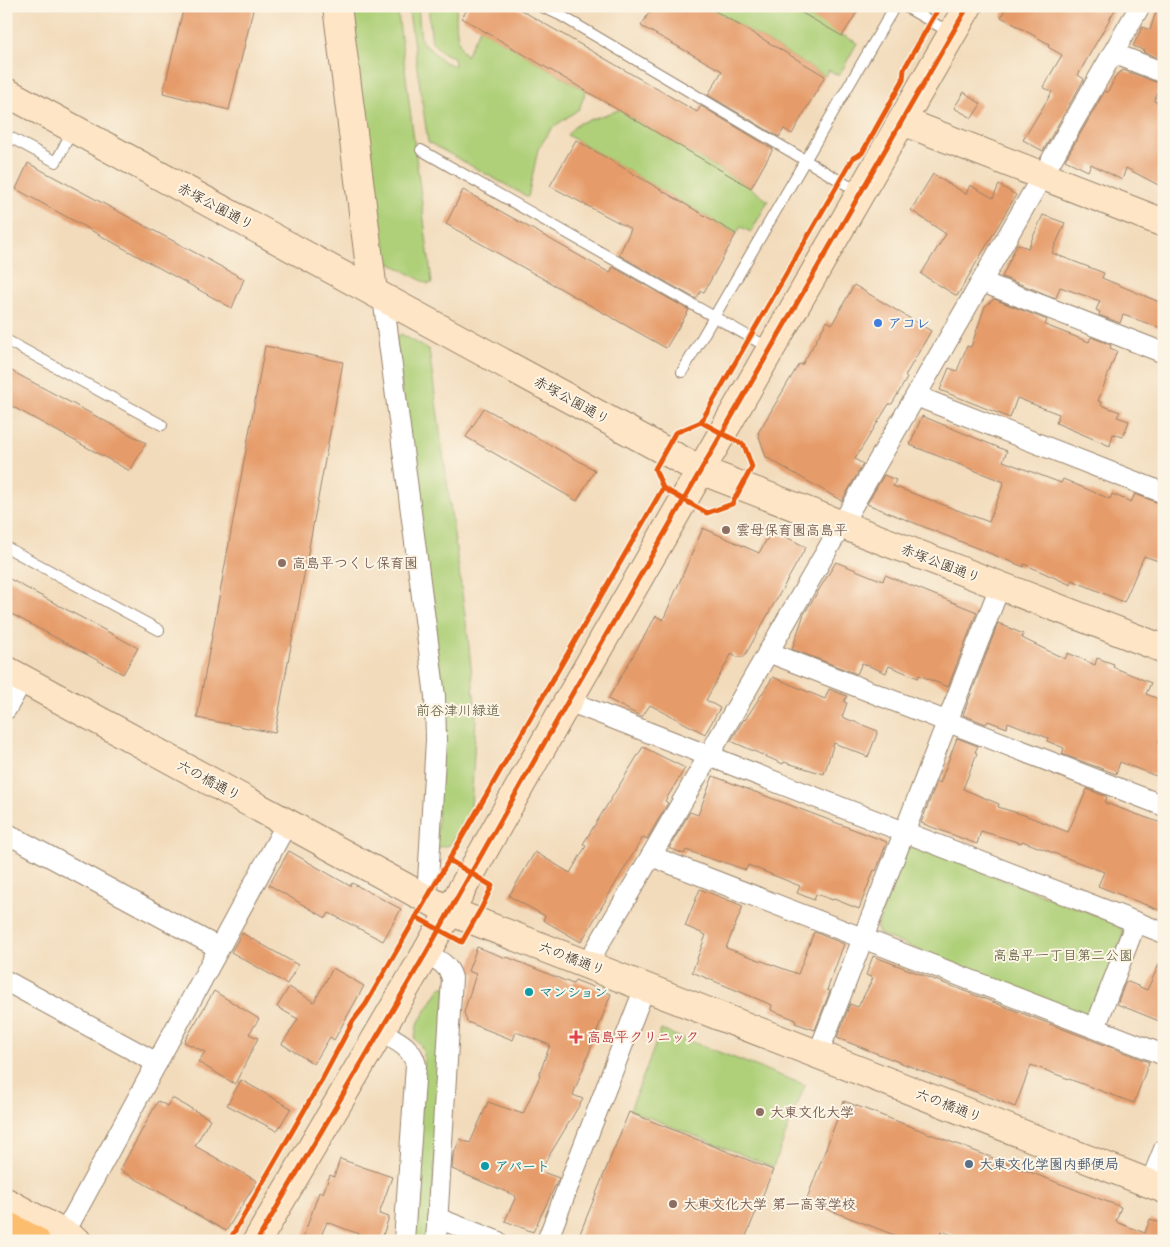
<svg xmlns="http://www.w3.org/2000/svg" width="1170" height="1247" viewBox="0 0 1170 1247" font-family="'Shantell Sans','Klee One',sans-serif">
  <rect width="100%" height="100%" fill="#fcf5e5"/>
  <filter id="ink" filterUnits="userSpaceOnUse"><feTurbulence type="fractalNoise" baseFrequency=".02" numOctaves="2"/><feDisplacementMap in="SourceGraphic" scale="10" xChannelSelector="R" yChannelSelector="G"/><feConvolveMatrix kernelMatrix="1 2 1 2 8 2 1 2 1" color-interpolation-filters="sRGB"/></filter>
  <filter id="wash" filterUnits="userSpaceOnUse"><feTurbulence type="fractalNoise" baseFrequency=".0096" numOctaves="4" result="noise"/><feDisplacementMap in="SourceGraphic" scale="20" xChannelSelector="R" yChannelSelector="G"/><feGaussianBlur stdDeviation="1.12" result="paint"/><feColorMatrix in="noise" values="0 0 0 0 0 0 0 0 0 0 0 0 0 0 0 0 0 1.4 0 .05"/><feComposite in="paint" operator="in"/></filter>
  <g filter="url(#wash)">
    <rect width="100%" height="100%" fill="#f2dbbb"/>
    <!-- green -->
    <g fill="#afd079" stroke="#757d4c">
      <polygon points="346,6 397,6 432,283 428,284 379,257"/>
      <path d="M408 6H418L421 41 444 62 455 66 454 57 445 54 432 43 428 6H457C455 21 456 45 466 56L480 28 586 91 579 109 552 128 538 149 528 197 428 142Z"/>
      <polygon points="707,6 790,6 857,43 839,76 829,70 825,76"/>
      <polygon points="619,110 751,188 768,201 751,232 741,227 736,234 567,135 577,124"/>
      <polygon points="401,334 429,350 468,637 476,716 471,809 450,845 436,848 441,739 396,338"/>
      <polygon points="916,846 1119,924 1124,934 1096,1010 1086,1015 881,935 876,928 907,849"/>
      <polygon points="446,986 430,1241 411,1241 424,1055 421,1046 415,1039 417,1025 440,988"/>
      <polygon points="661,1030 805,1085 773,1167 630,1110"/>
    </g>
    <g id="blocks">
      <!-- building -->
      <g fill="#e69c6b">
        <polygon points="184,6 254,6 229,110 163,93"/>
        <polygon points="469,6 514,6 697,112 701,106 773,149 751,188 462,18"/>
        <polygon points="653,6 707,6 825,76 792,134 784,129 779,137 708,95 722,71 641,26"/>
        <polygon points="790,6 861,6 842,36"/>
        <polygon points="1007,6 1117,6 1078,75 1084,79 1043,151 1023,140 1052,92 1043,87 1062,55 1048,47 1049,44 1001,17"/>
        <polygon points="1158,6 1164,6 1164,60 1143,52 1145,51 1133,46 1142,27 1150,30"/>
        <polygon points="1123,70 1161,84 1154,101 1164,105 1164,188 1126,168 1122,180 1091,164 1088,171 1065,160 1105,91 1108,92 1117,74"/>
        <polygon points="964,92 981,104 972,118 954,108"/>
        <polygon points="576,140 736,234 704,292 701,291 696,299 619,255 631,229 550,186"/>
        <polygon points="28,163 244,279 232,308 16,189"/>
        <polygon points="933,174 966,194 970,185 993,198 999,185 1016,195 957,296 921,274 946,234 911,210"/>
        <polygon points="463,190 610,273 613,267 689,310 666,348 446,224"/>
        <polygon points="1043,215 1065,223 1052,253 1104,273 1102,278 1164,304 1164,329 1123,315 1120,323 1099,315 1100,312 1096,310 1100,301 1060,287 1056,298 1002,277 1017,244 1028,248"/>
        <polygon points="854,285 931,331 905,376 907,378 892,404 889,404 855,459 863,464 842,501 766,457 758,433 799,364 802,365 827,321 832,324"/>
        <polygon points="994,299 1047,320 1045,325 1089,342 1091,337 1111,345 1110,348 1117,351 1098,401 1102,402 1101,405 1120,412 1117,417 1129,421 1123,437 1113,434 1110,446 1056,423 1059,414 1017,398 1010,418 940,390 949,368 957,371 967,346 971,347 985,306"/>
        <polygon points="265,346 343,362 275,733 197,718"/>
        <polygon points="6,368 146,443 130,471 6,403"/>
        <polygon points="484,408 595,470 577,501 466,437"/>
        <polygon points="922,416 1007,451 1003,461 1061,483 1063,479 1110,499 1112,494 1131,502 1135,494 1164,505 1164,563 1144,556 1124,602 1072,580 1071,585 1024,564 1024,567 867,504 884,475 896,480 893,486 989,522 1004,482 910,445"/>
        <polygon points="703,528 759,553 772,530 806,547 744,657 737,657 732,653 706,700 720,708 705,734 650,705 642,717 608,699 656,616 663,620"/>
        <polygon points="836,562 883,581 885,575 977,612 948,687 919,675 918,678 889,666 886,673 862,663 857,674 792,649 804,614"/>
        <polygon points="6,577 138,648 123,674 6,611"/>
        <polygon points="998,623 1023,634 1022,638 1065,659 1068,653 1095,665 1097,658 1114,664 1113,667 1151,683 1146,694 1164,701 1164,729 1158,742 1164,744 1164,757 1156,776 1120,762 1116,774 1062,754 1064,748 1047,741 1048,738 1008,722 1007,728 988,721 986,724 963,715"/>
        <polygon points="773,677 825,699 829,689 847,696 844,702 847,703 842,717 878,731 868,757 834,743 824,774 784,762 783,764 731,741 744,719 745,720"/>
        <polygon points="957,738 978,746 975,752 977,753 963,789 999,804 998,807 1027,816 1068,832 1087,789 1107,797 1105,803 1164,824 1164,912 1098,886 1104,872 1022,841 1021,843 981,831 977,844 921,823 937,781 940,783"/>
        <polygon points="643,747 685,768 665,801 668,803 647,839 643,837 581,942 543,920 545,916 509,896 535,852 570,873 586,846 583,844"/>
        <polygon points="713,776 887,842 876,871 874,870 859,909 834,899 833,900 816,894 814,900 797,893 800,886 748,865 746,870 720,861 720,862 686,850 684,854 669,848 690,812 698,815"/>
        <polygon points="289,851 350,886 352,883 401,909 383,941 329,913 326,918 269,885"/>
        <polygon points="700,889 743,906 726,948 798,974 814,932 844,944 827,990 830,991 815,1030 795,1023 796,1020 771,1010 772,1005 692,972 706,935 685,926"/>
        <polygon points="242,933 298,965 287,984 231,952"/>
        <polygon points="477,947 506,958 507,957 573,984 575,980 611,994 573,1095 583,1099 540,1171 559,1178 533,1232 505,1221 516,1196 452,1169 453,1156 460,1139 470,1143 488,1102 523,1114 540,1076 539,1075 550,1045 516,1032 513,1040 467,1022 464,1012 476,974 468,971"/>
        <polygon points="1164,954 1164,1023 1117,1004 1126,981 1147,990"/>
        <polygon points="873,956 1149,1062 1134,1103 1031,1065 1015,1107 837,1038 850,1004 858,1007 873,978 866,975"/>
        <polygon points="333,968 364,986 334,1040 330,1037 314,1064 282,1044 298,1019 277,1007 289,987 314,1002"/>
        <polygon points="214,991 259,1019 249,1034 258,1038 235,1084 198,1062 205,1052 184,1042"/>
        <polygon points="241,1080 291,1108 277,1131 227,1105"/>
        <polygon points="172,1098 210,1119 195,1146 257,1181 226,1231 185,1208 186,1207 120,1170 158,1101 167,1106"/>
        <polygon points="844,1101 1121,1207 1116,1222 1145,1233 1150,1219 1164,1224 1164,1241 968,1241 942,1231 938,1241 910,1241 806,1201"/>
        <polygon points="629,1112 773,1170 744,1241 577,1241"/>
        <polygon points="340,1159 392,1177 379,1214 389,1217 381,1241 363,1241 364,1236 327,1222 319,1241 302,1241 319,1192 323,1193 330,1175 334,1177"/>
      </g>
    </g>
  </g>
  <g filter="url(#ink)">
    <use href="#blocks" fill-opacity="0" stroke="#96826c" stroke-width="1"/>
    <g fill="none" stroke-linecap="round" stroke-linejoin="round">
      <!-- lane casing -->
      <g stroke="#96826c" stroke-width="12">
        <g id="lane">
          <polyline points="540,6 560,15 859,192"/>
          <polyline points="904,6 951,33"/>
          <polyline points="6,135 56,162 73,129"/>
          <polyline points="421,150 769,348"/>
          <polyline points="6,340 162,425"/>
          <polyline points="682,372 895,6"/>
          <polyline points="6,547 159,630"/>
        </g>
      </g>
      <!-- street casing -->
      <g stroke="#96826c" stroke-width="22">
        <g id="street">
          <polyline points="1113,53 1164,73"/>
          <polyline points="982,282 1164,353"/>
          <polyline points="383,297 435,696 436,740 427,899"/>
          <polyline points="916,396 1164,493"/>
          <polyline points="768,652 1164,806"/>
          <polyline points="568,701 1164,933"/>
          <polyline points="6,709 23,679"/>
          <polyline points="6,833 219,948"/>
          <polyline points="651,856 1164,1055"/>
          <path d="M426 953C438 960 448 964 452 978L436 1241"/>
          <polyline points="587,964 651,856 1140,6"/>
          <polyline points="6,981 157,1063"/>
          <polyline points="1095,1028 1136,922"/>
          <path d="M380 1031C395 1040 412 1046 416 1065L404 1241"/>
          <polyline points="818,1054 1000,586"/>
          <polyline points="1150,1184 1164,1149"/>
          <polyline points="437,1218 497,1241"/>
          <polyline points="64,1234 287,823"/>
          <polyline points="547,1241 645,987"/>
        </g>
      </g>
      <!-- secondary casing -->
      <g stroke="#96826c" stroke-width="30">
        <g id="secondary">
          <polyline points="337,6 373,291"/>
          <polyline points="6,92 700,470 1164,649"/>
          <polyline points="902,121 1164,223"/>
          <polyline points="6,670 449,911 1164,1189"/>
          <polyline points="6,1202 77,1241"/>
          <polyline points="257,1241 426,953 568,701 968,6"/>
        </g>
      </g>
      <!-- highway casing -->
      <g stroke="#96826c" stroke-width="30">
        <polyline id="highway" points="6,1225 36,1241"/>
      </g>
      <!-- lane -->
      <use href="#lane" stroke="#fff" stroke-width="10"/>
      <!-- street -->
      <use href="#street" stroke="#fff" stroke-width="20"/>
      <!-- secondary -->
      <use href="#secondary" stroke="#fee5c5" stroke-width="28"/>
      <!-- highway -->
      <use href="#highway" stroke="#fcbd6e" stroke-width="28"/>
      <!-- cycleway casing -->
      <g stroke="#fcf5e5" stroke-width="8">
        <g id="cycleway">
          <polyline points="663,488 707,513 732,504 752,467 744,445 701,422"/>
          <polyline points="416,917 462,942 482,907 492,886 449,860"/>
          <polyline points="229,1241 320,1083 353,1021 366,1004 663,488 655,469 675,433 701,422 853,158 862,153 903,80 904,69 940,6"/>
          <polyline points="257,1241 426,953 568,701 968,6"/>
        </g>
      </g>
      <!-- cycleway -->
      <use href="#cycleway" stroke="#e8590c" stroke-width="5"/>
    </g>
  </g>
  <!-- markers -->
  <circle fill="#3f7fe0" stroke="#fcf5e5" stroke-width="2" cx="878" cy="323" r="5"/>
  <g fill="#8d6e63" stroke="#fcf5e5" stroke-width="2">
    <circle cx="726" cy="530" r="5"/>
    <circle cx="282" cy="563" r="5"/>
    <circle cx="760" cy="1112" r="5"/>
    <circle cx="673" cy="1204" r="5"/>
  </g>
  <g fill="#0f9aa8" stroke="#fcf5e5" stroke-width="2">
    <circle cx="529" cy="992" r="5"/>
    <circle cx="485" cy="1166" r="5"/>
  </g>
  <path fill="#e0444e" stroke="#fcf5e5" stroke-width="2" d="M573.5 1029.5h5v5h5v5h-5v5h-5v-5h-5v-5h5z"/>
  <circle fill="#5c6f8a" stroke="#fcf5e5" stroke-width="2" cx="969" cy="1164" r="5"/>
  <g text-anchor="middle" stroke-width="4" stroke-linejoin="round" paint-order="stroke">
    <!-- street labels -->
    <g font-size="14" fill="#3b2a1e" stroke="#fcf5e5">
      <text transform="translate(216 206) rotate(28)" y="5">赤塚公園通り</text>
      <text transform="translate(572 400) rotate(29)" y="5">赤塚公園通り</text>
      <text transform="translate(941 563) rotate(21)" y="5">赤塚公園通り</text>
      <text transform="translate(209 780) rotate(28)" y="5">六の橋通り</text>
      <text transform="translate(572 958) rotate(21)" y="5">六の橋通り</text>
      <text transform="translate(949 1105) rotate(21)" y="5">六の橋通り</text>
    </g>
    <!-- shop labels -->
    <g font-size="14" font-weight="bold" fill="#366cbe" stroke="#fcf5e5" text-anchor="start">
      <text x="888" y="328">アコレ</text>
    </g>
    <!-- education labels -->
    <g font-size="14" font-weight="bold" fill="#785e54" stroke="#fcf5e5" text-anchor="start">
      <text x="736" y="535">雲母保育園高島平</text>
      <text x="292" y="568">高島平つくし保育園</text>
      <text x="770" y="1117">大東文化大学</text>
      <text x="683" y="1209">大東文化大学 第一高等学校</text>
    </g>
    <!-- park labels -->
    <g font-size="14" fill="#585435" stroke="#fcf5e5">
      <text x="458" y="715">前谷津川緑道</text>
      <text x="1063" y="960">高島平一丁目第二公園</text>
    </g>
    <!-- culture labels -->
    <g font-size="14" font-weight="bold" fill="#0d838f" stroke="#fcf5e5" text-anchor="start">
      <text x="539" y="997">マンション</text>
      <text x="495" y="1171">アパート</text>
    </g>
    <!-- health labels -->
    <g font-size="14" font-weight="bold" fill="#be3a42" stroke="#fcf5e5" text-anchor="start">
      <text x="587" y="1042">高島平クリニック</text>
    </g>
    <!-- service labels -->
    <g font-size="14" font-weight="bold" fill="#4e5e75" stroke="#fcf5e5" text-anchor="start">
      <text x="979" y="1169">大東文化学園内郵便局</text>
    </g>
  </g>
  <!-- margin -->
  <rect width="1170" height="1247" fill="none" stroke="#fcf5e5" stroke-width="25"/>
</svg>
